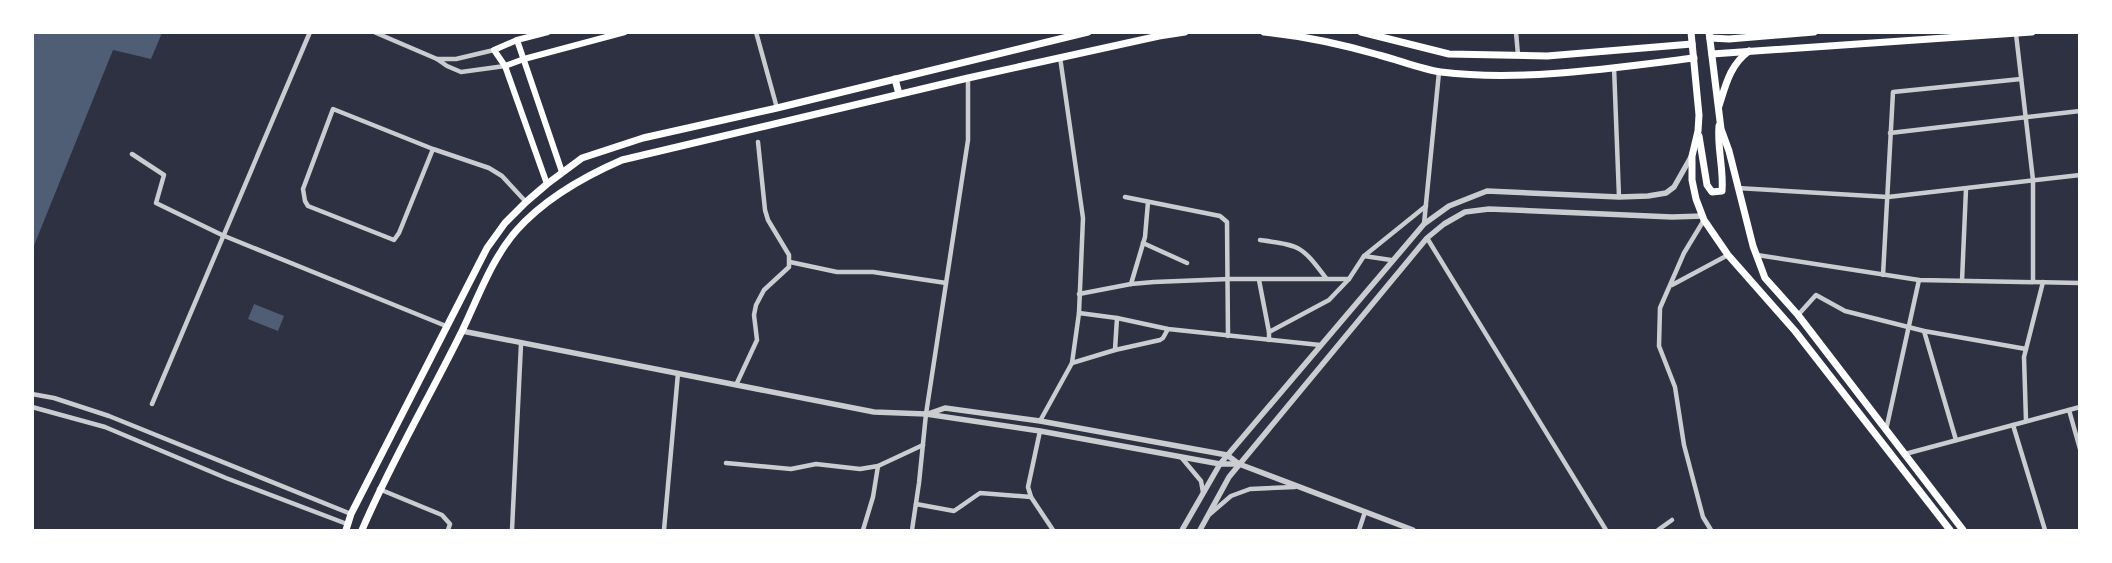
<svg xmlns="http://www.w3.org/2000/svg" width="2112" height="563" viewBox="0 0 2112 563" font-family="Helvetica,sans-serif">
  <rect width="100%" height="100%" fill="#2d3142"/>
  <!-- water -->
  <g fill="#4f5d75">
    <polygon points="33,32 162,33 151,59 113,50 33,248"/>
    <polygon points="254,304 284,316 278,331 248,319"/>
  </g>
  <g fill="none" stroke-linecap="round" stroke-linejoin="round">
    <!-- minor -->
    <g stroke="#caccd0" stroke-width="4.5">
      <polyline points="374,32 437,59"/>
      <polyline points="756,32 777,108"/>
      <polyline points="1516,32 1518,55"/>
      <polyline points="2016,34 2033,180 2033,282"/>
      <polyline points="494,50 456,59 437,59 447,66 461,72 505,66"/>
      <polyline points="1614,67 1619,197"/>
      <polyline points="1890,133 2080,111"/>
      <polyline points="433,149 399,233 394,240 308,206 305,201 303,189 333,109 433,149 489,168 502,176 526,202"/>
      <polyline points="132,154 164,175 156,203 222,235 446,326"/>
      <polyline points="1737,188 1888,197 2080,175"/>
      <polyline points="1125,197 1220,216 1227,222 1228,336"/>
      <polyline points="1704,220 1684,253 1660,308 1659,346 1675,387 1684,445 1703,517 1711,530"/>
      <polyline points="1424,224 1439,72"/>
      <polyline points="1427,238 1606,530"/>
      <path d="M1260 240C1301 246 1301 245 1326 278"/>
      <polyline points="1143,243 1187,263"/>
      <polyline points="1757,255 1919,280 2080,283"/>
      <polyline points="1364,256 1391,260"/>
      <polyline points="790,262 837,272 873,272 946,283"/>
      <polyline points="1883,275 1893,92 2021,79"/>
      <polyline points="1259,280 1269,332"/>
      <polyline points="1962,281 1966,189"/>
      <polyline points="1131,284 1145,237 1148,202"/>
      <polyline points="1672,285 1728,255"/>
      <polyline points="1079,294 1131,284 1154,282 1229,279 1349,279"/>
      <polyline points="1079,313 1117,318 1168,329 1320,345"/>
      <polyline points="1798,315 1816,295 1845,311 1924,331 2026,349"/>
      <polyline points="1924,331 1956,440"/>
      <polyline points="1269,340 1269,332 1329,300 1349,279 1364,256 1426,206"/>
      <polyline points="1115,350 1117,318"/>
      <polyline points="1072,363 1115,350 1160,340 1163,338 1168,329"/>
      <polyline points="736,385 757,340 754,315 756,305 764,290 789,267 789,255 768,220 765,210 758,142"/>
      <polyline points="32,394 54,398 109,416 351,514"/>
      <polyline points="152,404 310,32"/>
      <polyline points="32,407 105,427 226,478 347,524"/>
      <polyline points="2069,410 2080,449"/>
      <polyline points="1040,421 1072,363 1079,313 1083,218 1060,57"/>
      <polyline points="2026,421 2024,357 2043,282"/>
      <polyline points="2013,425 2045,530"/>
      <polyline points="1886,430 1919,280"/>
      <polyline points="1040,431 1028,487 1031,497 1053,530"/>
      <polyline points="1905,454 2080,407"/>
      <polyline points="1181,457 1201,481 1203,492"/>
      <polyline points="726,463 791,469 816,464 860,469 878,466 923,445"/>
      <polyline points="379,489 442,515 450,524 448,530"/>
      <polyline points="916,504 954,511 980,493 1031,497"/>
      <polyline points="1210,514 1231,496 1250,489 1295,487"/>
      <polyline points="512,530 521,344"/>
      <polyline points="664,530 678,373"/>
      <polyline points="863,530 873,497 878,466"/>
      <polyline points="912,530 919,483 926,414 968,140 968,78"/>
      <polyline points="1359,530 1365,512"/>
      <polyline points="1658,530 1672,520"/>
    </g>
    <!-- tertiary -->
    <g stroke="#caccd0" stroke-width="5.5">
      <polyline points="462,331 874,412 926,414 1040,431 1220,464 1239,464"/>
      <polyline points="928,414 945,408 1040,421 1227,455 1239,464 1413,530"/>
      <polyline points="1182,530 1220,464 1424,224 1449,206 1487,191 1619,197 1648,196 1666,193 1674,187 1691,157"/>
      <polyline points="1200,530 1229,477 1427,238 1444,224 1465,212 1489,209 1672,217 1703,216"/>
    </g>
    <!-- secondary -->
    <g stroke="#fff" stroke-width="6">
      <polyline points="517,40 562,172"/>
      <polyline points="505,66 524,59 625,32"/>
      <polyline points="547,184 505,66 494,50 517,40 548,32"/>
    </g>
    <!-- primary -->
    <g stroke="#fff" stroke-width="7">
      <path d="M1264 32C1304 36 1341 44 1379 55 1399 60 1420 69 1441 72 1521 82 1613 68 1694 58"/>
      <polyline points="1361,32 1449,54 1547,56 1692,44"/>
      <polyline points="1691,32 1699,115 1698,131 1692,156 1692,180 1696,199 1704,220 1728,255 1795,331 1950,530"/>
      <polyline points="1709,32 1721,129 1729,151 1753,246 1765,278 1798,315 1963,530"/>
      <polyline points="1710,38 1729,39 1814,32"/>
      <polyline points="1712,54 2032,32"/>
      <polyline points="895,79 899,94"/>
      <path d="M1719 106C1726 84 1730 65 1749 51"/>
      <path d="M1699 136 1707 185 1712 192 1722 191C1724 170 1717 148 1719 126"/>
      <polyline points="346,530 351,514 487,248 505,223 526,202 547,184 582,158 643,138 777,108 1088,32"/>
      <path d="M362 530C391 462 429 398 462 331 478 298 491 260 516 231 544 199 583 177 622 160L968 78 1159 36 1185 32"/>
    </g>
  </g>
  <!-- border -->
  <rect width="2112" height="563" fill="none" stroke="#ffffff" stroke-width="68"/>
</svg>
